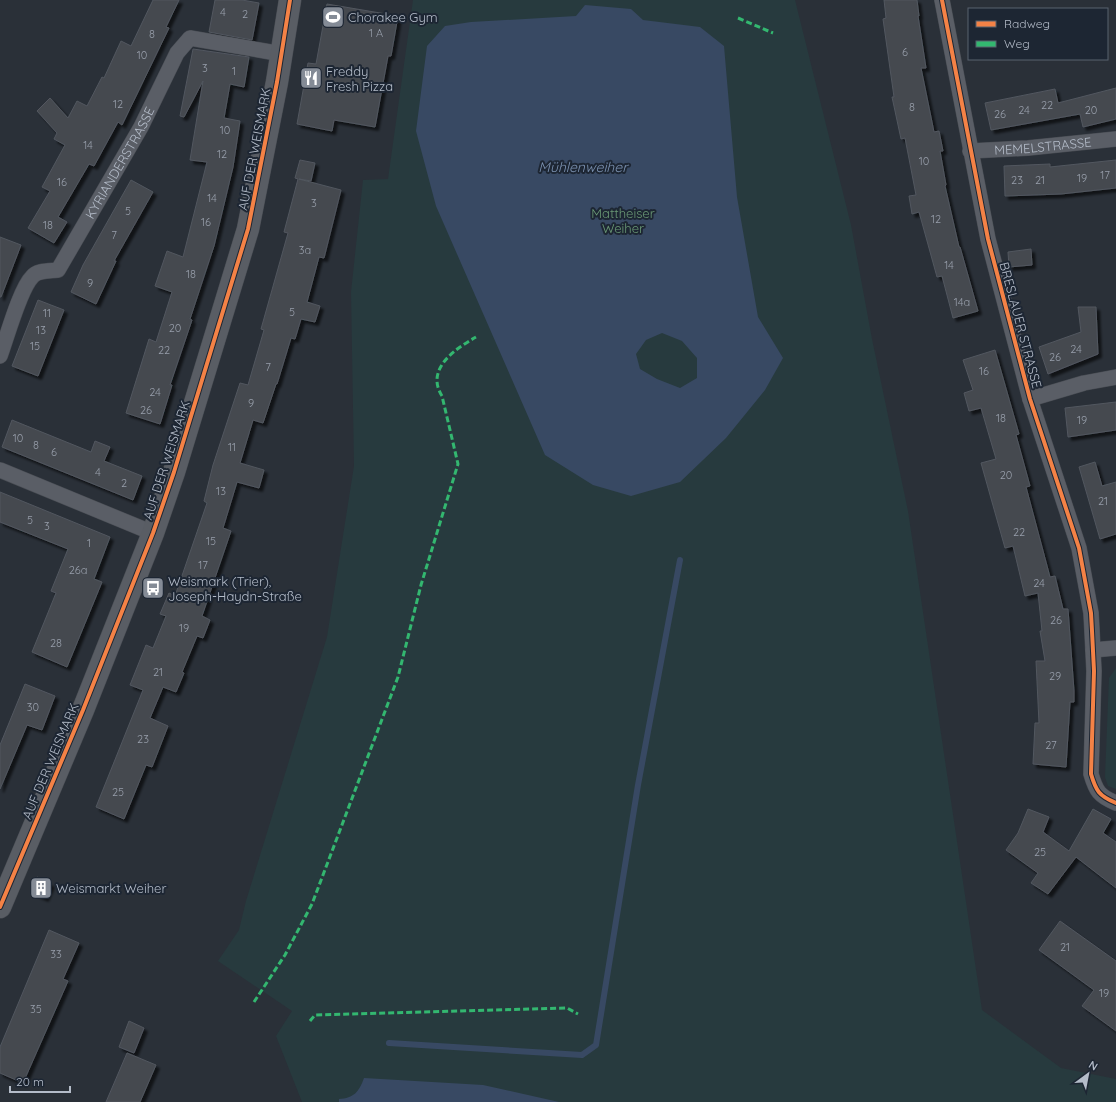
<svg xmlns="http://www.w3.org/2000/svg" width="1116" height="1102" viewBox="0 0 1116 1102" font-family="Quicksand,sans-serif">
  <defs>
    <filter id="shadow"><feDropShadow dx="3.5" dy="3.5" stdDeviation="1" flood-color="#0009"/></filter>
  </defs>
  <rect width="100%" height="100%" fill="#2a3038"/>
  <!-- green -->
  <g fill="#273a3e">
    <polygon points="413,0 795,0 851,225 872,339 908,511 982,1010 1061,1068 1116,1079 1116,1102 302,1102 276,1036 292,1011 218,961 239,930 246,901 327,637 354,466 351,292 363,180 388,179"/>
    <polygon points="1116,668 1116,789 1108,786 1105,777 1109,678"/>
  </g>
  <!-- water -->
  <g fill="#384963" fill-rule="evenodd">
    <path d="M585 5 631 9 643 20 700 27 724 46 737 197 758 317 783 358 765 390 726 438 680 482 631 496 593 485 545 455 436 206 416 131 427 46 445 26 471 22 576 16ZM662 333 682 341 697 358V378L680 388 657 379 640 369 636 354 646 340Z"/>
    <path d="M364 1078 483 1085 559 1102H339V1099C354 1098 359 1092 364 1078Z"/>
  </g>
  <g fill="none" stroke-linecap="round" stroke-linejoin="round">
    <!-- stream -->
    <polyline stroke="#384963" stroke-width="6" points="389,1043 582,1055 596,1045 638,785 680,560"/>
  </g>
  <!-- building -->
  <g fill="#444950" stroke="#52575f" filter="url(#shadow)">
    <polygon points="153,0 179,0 166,27 169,28 122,125 118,122 94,166 89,164 58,217 67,222 54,243 28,228 50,191 42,187 65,145 54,139 57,133 37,111 50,98 68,118 77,101 87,106 102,77 104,78 121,41 131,46"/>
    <polygon points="215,0 242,0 259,3 252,40 209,32"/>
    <polygon points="884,0 917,0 919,16 918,16 926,68 921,68 934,132 939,131 943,151 940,151 946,185 945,186 959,247 960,247 978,311 953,318 942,276 937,277 919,212 912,214 909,196 916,195 905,138 901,139 892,97 894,97 883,19 886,18"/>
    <polygon points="327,4 398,16 391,56 388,56 375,127 334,120 332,131 297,124 308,63 316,64"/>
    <polygon points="193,49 249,57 244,87 230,84 224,118 240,121 233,167 214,246 190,319 192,320 170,385 172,385 160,424 126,413 149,339 156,342 172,292 155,286 167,251 183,257 207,162 190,160 203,81 184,117 180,116"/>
    <polygon points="1116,88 1116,119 1083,127 1080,114 991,130 985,103 1055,89 1058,103"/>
    <polygon points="300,160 315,163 311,181 299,179 341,190 324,258 319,257 307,302 320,306 315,322 301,319 295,339 291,338 277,384 276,384 263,423 253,420 240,463 264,470 259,488 237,482 223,528 231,531 202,616 210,620 203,638 197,636 182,672 184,673 176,692 163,687 150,718 168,726 152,767 146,765 124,819 96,807 143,690 130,685 146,645 153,648 166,616 160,614 169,593 175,596 207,503 204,501 213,465 240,383 248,385 264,330 261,329 288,233 284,232 298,179 295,178"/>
    <polygon points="1116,160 1116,188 1061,194 1005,196 1004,166 1050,164 1050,167"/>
    <polygon points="131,180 153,192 114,261 116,261 96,304 71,292 83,265"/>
    <polygon points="0,237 21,245 1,297 0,297"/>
    <polygon points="1031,249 1032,265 1009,267 1008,252"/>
    <polygon points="38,300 64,310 38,376 12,366"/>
    <polygon points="1078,307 1096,307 1098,354 1048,374 1039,347 1081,332"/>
    <polygon points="995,350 1019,434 1016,435 1030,486 1026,487 1050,577 1055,576 1063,609 1068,609 1074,691 1074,702 1070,702 1066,767 1033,764 1035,723 1039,723 1036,661 1045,661 1040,631 1042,631 1038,593 1025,596 1013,546 1005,548 981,463 996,459 981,408 969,411 964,393 973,390 963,360"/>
    <polygon points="1116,402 1116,430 1068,437 1065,408"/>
    <polygon points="12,420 91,452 95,441 110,447 104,461 142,476 133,500 2,447"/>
    <polygon points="1095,462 1102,486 1116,482 1116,534 1100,539 1079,467"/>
    <polygon points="0,492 110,537 94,579 102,582 67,667 32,652 56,593 51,591 68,549 0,522"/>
    <polygon points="25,684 55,696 42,730 27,725 0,789 0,745"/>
    <polygon points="1028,809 1049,817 1043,832 1069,851 1093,809 1111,819 1103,833 1116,842 1116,888 1076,857 1048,894 1031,883 1038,873 1006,850 1018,833"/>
    <polygon points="37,877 51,884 45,898 31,892"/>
    <polygon points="1060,921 1116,961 1116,1031 1082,1006 1094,990 1039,950"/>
    <polygon points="49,930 79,943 63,979 68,981 23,1083 0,1073 0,1047"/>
    <polygon points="129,1021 144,1028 134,1053 119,1047"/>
    <polygon points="127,1053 156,1065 140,1102 106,1102"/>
  </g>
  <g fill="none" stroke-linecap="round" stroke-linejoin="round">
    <!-- street casing -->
    <g stroke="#484c53" stroke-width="16">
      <g id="street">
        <path d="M942 0 988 239 1030 399 1079 548 1091 613 1092 631 1094 671 1091 774C1096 791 1099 796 1116 803"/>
        <path id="s1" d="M970 151 1028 148 1116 139"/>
        <path id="s2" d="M0 356C7 337 20 289 32 277 37 270 50 271 58 270L141 127 177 53 190 38 282 54"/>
        <polyline points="1030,399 1084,383 1116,377"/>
        <polyline points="0,470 153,533"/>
        <polyline points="1093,650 1116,648"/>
      </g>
    </g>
    <!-- secondary casing -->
    <g stroke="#484c53" stroke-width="23">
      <polyline id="secondary" points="0,907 83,710 153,533 174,472 248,229 277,82 290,0"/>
    </g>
    <!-- street -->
    <use href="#street" stroke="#5a5e66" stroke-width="15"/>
    <!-- secondary -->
    <use href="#secondary" stroke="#595d64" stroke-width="22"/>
    <!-- quiet -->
    <g stroke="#33b770" stroke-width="3" stroke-dasharray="6 3" stroke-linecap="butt">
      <polyline points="738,18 773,33"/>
      <path d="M254 1002 285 955 312 904 398 677 421 585 458 464 442 396C425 369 455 349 476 337"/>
      <polyline points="310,1021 315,1015 567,1008 578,1014"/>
    </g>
    <!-- cycleway casing -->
    <g stroke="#1d2633" stroke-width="6">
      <g id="cycleway">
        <path d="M942 0 988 239 1030 399 1079 548 1091 613 1092 631 1094 671 1091 774C1096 791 1099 796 1116 803"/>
        <polyline points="0,907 83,710 153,533 174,472 248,229 277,82 290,0"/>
      </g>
    </g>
    <!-- cycleway -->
    <use href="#cycleway" stroke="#f48246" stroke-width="4"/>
  </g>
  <!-- icons -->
  <defs>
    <g id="stadium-square" transform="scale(1.15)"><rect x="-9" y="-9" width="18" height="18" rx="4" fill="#848b96" stroke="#1d2633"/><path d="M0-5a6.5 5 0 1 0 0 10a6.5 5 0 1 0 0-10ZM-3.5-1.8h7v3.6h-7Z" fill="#fff"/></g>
    <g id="restaurant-square" transform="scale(1.15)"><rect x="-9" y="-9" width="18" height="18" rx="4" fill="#848b96" stroke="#1d2633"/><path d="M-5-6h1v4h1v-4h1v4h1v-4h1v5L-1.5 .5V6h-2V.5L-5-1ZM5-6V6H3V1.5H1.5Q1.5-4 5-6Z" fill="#fff"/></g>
    <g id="bus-square" transform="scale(1.15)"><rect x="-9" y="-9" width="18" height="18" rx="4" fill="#848b96" stroke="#1d2633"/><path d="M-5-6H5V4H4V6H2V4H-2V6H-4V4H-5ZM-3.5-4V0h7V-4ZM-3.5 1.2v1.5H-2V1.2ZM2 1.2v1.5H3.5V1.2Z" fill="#fff"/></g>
    <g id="building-square" transform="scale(1.15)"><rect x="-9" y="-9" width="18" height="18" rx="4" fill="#848b96" stroke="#1d2633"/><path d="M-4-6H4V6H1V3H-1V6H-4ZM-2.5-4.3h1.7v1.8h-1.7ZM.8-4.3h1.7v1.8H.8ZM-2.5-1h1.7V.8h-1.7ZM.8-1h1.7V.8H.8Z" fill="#fff"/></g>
  </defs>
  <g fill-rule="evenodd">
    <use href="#stadium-square" x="333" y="17"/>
    <use href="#restaurant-square" x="311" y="78"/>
    <use href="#bus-square" x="153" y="588"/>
    <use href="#building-square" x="41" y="888"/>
  </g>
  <g text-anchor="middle" stroke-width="4" stroke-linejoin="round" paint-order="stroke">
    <!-- number labels -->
    <g font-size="11" fill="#989fab">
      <text x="223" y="16">4</text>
      <text x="245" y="18">2</text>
      <text x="376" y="37">1 A</text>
      <text x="152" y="38">8</text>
      <text x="905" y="56">6</text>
      <text x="142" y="59">10</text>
      <text x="205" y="72">3</text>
      <text x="234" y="75">1</text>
      <text x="118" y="108">12</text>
      <text x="1047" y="109">22</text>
      <text x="912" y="111">8</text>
      <text x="1024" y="114">24</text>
      <text x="1091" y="114">20</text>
      <text x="1000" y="118">26</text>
      <text x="225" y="134">10</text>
      <text x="88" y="149">14</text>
      <text x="222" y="158">12</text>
      <text x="924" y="165">10</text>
      <text x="1105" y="179">17</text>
      <text x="1082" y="182">19</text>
      <text x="1017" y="184">23</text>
      <text x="1040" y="184">21</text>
      <text x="62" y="186">16</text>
      <text x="212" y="202">14</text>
      <text x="314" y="207">3</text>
      <text x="128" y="215">5</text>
      <text x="936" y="223">12</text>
      <text x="206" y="226">16</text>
      <text x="48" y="229">18</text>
      <text x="114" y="239">7</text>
      <text x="305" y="254">3a</text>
      <text x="949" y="269">14</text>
      <text x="191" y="278">18</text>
      <text x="90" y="287">9</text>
      <text x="962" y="306">14a</text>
      <text x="292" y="316">5</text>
      <text x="47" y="317">11</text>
      <text x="175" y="332">20</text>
      <text x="41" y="334">13</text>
      <text x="35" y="350">15</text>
      <text x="1076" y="353">24</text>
      <text x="164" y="354">22</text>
      <text x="1055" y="361">26</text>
      <text x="268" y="371">7</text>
      <text x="984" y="375">16</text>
      <text x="155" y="396">24</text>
      <text x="251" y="407">9</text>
      <text x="146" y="414">26</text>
      <text x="1001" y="422">18</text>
      <text x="1082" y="424">19</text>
      <text x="18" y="442">10</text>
      <text x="36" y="449">8</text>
      <text x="232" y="451">11</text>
      <text x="54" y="456">6</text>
      <text x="98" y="476">4</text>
      <text x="1006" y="479">20</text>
      <text x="124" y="487">2</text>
      <text x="221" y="495">13</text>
      <text x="1103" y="505">21</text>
      <text x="30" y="524">5</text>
      <text x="47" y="530">3</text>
      <text x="1019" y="536">22</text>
      <text x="211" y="545">15</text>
      <text x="89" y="547">1</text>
      <text x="203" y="569">17</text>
      <text x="78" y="574">26a</text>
      <text x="1039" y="587">24</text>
      <text x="1056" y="624">26</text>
      <text x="184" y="632">19</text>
      <text x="56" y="647">28</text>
      <text x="158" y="676">21</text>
      <text x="1055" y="680">29</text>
      <text x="33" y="711">30</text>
      <text x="143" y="743">23</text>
      <text x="1051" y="749">27</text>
      <text x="118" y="796">25</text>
      <text x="1040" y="856">25</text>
      <text x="1065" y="951">21</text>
      <text x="56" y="958">33</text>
      <text x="1104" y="997">19</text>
      <text x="36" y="1013">35</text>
    </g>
    <!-- poi labels -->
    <g font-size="13" fill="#b4bcc9" stroke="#1d2633" text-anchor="start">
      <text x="348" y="22">Chorakee Gym</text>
      <text x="326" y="76">Freddy<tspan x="326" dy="15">Fresh Pizza</tspan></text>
      <text x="168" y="586">Weismark (Trier),<tspan x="168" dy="15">Joseph-Haydn-Straße</tspan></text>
      <text x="56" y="893">Weismarkt Weiher</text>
    </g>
    <!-- street labels -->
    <g font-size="13" fill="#b4bcc9" stroke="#1d2633">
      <text dy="5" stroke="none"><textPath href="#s1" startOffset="73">MEMELSTRASSE</textPath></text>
      <text transform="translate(254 149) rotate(-79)" y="5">AUF DER WEISMARK</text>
      <text dy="5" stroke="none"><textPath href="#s2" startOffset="237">KYRIANDERSTRASSE</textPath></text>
      <text transform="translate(1021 325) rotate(75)" y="5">BRESLAUER STRASSE</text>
      <text transform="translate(166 460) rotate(-72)" y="5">AUF DER WEISMARK</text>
      <text transform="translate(50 761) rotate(-67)" y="5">AUF DER WEISMARK</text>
    </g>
    <!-- park labels -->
    <g font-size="13" fill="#6b9a76" stroke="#1d2633">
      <text x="623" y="218">Mattheiser<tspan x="623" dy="15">Weiher</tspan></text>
    </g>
    <!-- water labels -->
    <g font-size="14" font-style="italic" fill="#7c92b1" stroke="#1d2633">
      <text x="583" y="172">Mühlenweiher</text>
    </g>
  </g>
  <!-- legend -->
  <rect x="968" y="8" width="140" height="52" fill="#1d2633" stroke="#59626f"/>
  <rect x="976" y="21" width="20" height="6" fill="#f48246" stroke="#59626f"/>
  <text x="1004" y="28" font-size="12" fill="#b4bcc9">Radweg</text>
  <rect x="976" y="41" width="20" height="6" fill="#33b770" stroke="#59626f"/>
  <text x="1004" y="48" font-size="12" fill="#b4bcc9">Weg</text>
  <!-- north arrow -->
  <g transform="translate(1088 1074) rotate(32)" stroke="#1d2633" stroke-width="3" paint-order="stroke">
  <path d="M0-3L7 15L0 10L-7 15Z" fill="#b4bcc9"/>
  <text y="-6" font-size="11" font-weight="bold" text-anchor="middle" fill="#b4bcc9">N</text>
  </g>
  <!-- scale -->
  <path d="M10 1086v6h60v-6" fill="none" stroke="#b4bcc9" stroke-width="2"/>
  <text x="16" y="1086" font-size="12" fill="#b4bcc9" stroke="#1d2633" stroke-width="3" paint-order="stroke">20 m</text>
</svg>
